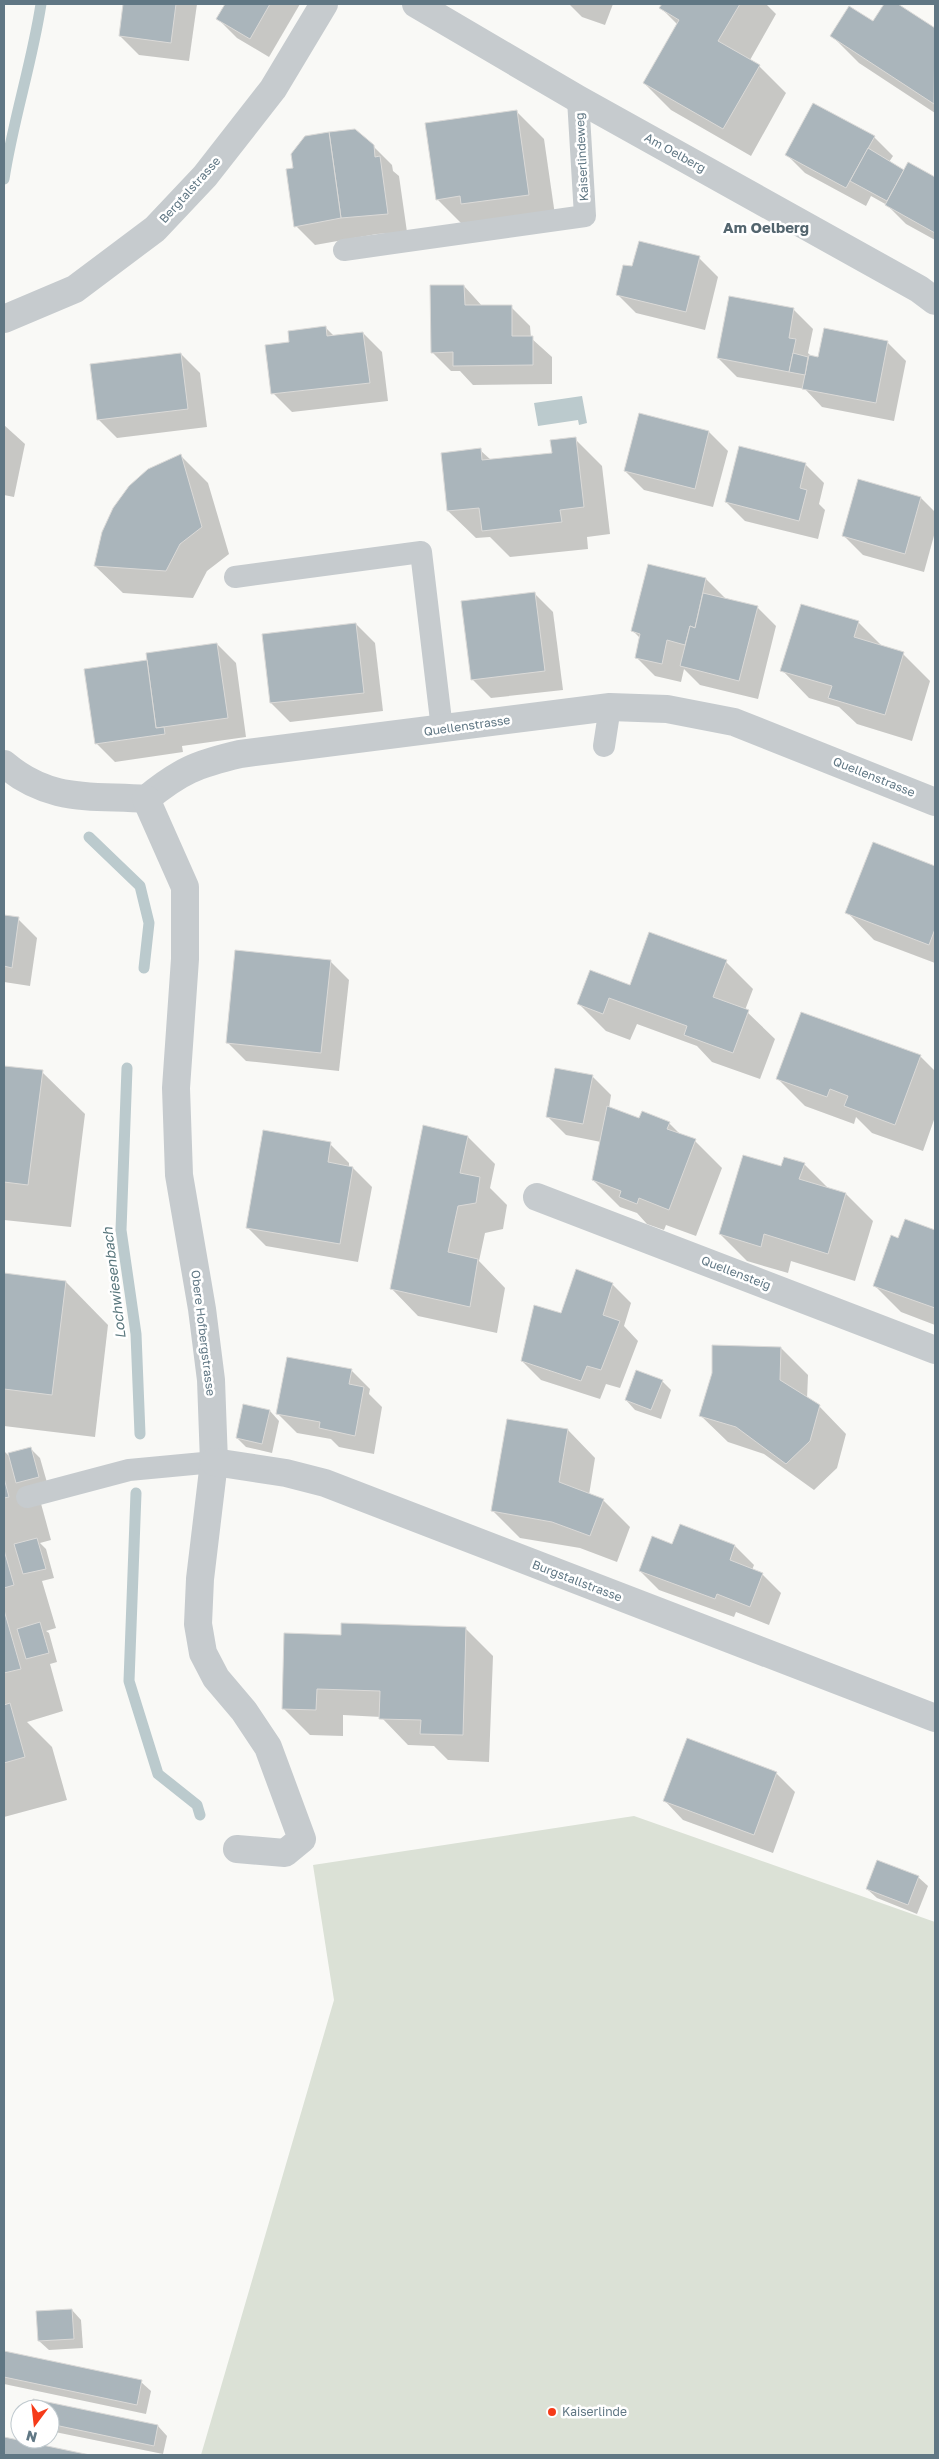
<svg xmlns="http://www.w3.org/2000/svg" width="939" height="2459" viewBox="0 0 939 2459" font-family="'Golos Text',sans-serif">
  <rect width="100%" height="100%" fill="#f9f9f6"/>
  <!-- green -->
  <polygon fill="#dbe1d6" points="634,1816 935,1922 935,2455 201,2455 334,2000 313,1865"/>
  <!-- water -->
  <polygon fill="#bbcacd" points="582,396 587,423 579,425 578,420 538,426 534,403"/>
  <!-- shadow -->
  <g fill="#0003">
    <polygon points="124,4 197,4 189,61 139,55 120,36"/>
    <polygon points="227,4 300,4 269,57 237,38 218,19"/>
    <polygon points="569,4 613,4 605,25 582,17"/>
    <polygon points="663,4 766,4 776,14 750,60 759,66 786,93 751,156 671,110 644,83 678,25 661,8"/>
    <polygon points="886,4 895,4 935,30 935,113 859,63 832,36 873,23"/>
    <polygon points="516,111 544,139 556,222 464,226 437,199"/>
    <polygon points="874,137 893,156 889,162 905,172 909,164 935,178 935,240 906,224 887,205 871,196 866,206 805,173 786,154"/>
    <polygon points="373,146 392,165 393,171 399,176 407,232 377,234 315,245 296,226"/>
    <polygon points="699,258 718,277 705,330 636,313 617,294 633,268"/>
    <polygon points="464,286 483,307 511,307 530,326 531,338 552,357 552,384 473,385 460,371 451,371 432,352"/>
    <polygon points="794,310 813,329 808,353 812,357 819,358 887,342 906,361 894,421 822,407 805,389 737,377 718,358"/>
    <polygon points="326,328 334,336 363,333 382,352 388,401 292,412 273,393 291,343"/>
    <polygon points="181,354 200,373 207,427 117,438 98,419"/>
    <polygon points="4,425 25,444 14,497 4,495"/>
    <polygon points="709,432 728,451 713,507 644,490 625,471"/>
    <polygon points="575,439 602,466 610,534 587,537 588,549 510,557 490,537 476,538 448,511 442,454 480,450 491,460 553,454"/>
    <polygon points="181,456 208,483 229,554 207,571 193,598 123,593 95,566"/>
    <polygon points="805,464 824,483 819,504 825,510 818,539 745,521 726,502"/>
    <polygon points="921,498 935,512 935,532 924,572 863,555 844,536"/>
    <polygon points="649,565 706,579 725,598 757,607 776,626 758,699 700,685 684,669 681,682 655,676 636,657 641,639 633,631"/>
    <polygon points="534,593 553,612 563,690 491,698 472,679"/>
    <polygon points="858,622 884,648 903,654 930,681 912,741 857,724 839,707 809,698 782,670"/>
    <polygon points="356,624 375,643 383,711 290,722 271,703"/>
    <polygon points="217,644 236,663 246,737 182,746 183,752 115,762 96,743 148,661"/>
    <polygon points="873,844 935,867 935,963 874,940 847,912"/>
    <polygon points="4,916 18,919 37,938 30,986 4,982"/>
    <polygon points="330,961 349,980 339,1071 246,1061 227,1042"/>
    <polygon points="726,962 753,989 745,1010 775,1039 760,1079 712,1062 697,1046 637,1024 630,1040 606,1031 579,1004 630,987"/>
    <polygon points="920,1056 935,1071 935,1117 923,1151 872,1133 856,1117 854,1124 805,1106 778,1079"/>
    <polygon points="4,1067 42,1072 85,1114 71,1227 4,1220"/>
    <polygon points="592,1076 611,1095 609,1108 639,1120 669,1123 682,1136 695,1141 722,1168 696,1236 666,1225 664,1230 647,1224 637,1213 620,1207 593,1180 601,1142 566,1135 547,1116"/>
    <polygon points="424,1127 468,1137 495,1164 490,1188 507,1205 503,1229 485,1233 479,1261 505,1288 497,1333 418,1316 391,1288"/>
    <polygon points="330,1144 349,1163 349,1167 353,1168 372,1187 358,1262 266,1246 247,1227"/>
    <polygon points="804,1164 829,1189 846,1194 873,1221 855,1281 791,1261 788,1273 747,1261 720,1234 782,1168"/>
    <polygon points="905,1220 935,1231 935,1325 901,1312 874,1285 899,1239"/>
    <polygon points="4,1274 66,1282 108,1325 95,1437 4,1426"/>
    <polygon points="612,1284 631,1303 624,1326 638,1341 620,1388 606,1384 600,1399 541,1380 522,1361 561,1315"/>
    <polygon points="781,1348 808,1375 807,1399 819,1406 846,1434 837,1468 814,1490 764,1454 728,1442 700,1415"/>
    <polygon points="351,1370 370,1389 369,1394 382,1407 374,1454 339,1447 331,1439 297,1433 278,1414"/>
    <polygon points="662,1381 671,1390 661,1419 635,1410 626,1400"/>
    <polygon points="270,1411 279,1421 272,1453 246,1447 237,1438"/>
    <polygon points="508,1420 568,1430 595,1458 589,1495 603,1500 630,1527 617,1562 580,1548 520,1538 493,1511"/>
    <polygon points="30,1448 40,1458 48,1486 37,1489 51,1540 40,1543 46,1549 54,1578 42,1581 56,1628 46,1631 49,1633 57,1662 50,1664 63,1711 27,1722 52,1747 67,1800 4,1817 4,1451 11,1458"/>
    <polygon points="681,1526 735,1546 754,1565 752,1570 762,1574 781,1593 769,1625 736,1612 734,1617 659,1590 640,1571 673,1546"/>
    <polygon points="466,1629 493,1656 489,1762 448,1760 434,1746 408,1745 381,1717 343,1715 343,1736 310,1735 283,1708 342,1636"/>
    <polygon points="776,1773 795,1792 773,1853 683,1820 665,1801"/>
    <polygon points="918,1877 928,1886 917,1914 877,1898 867,1889"/>
    <polygon points="72,2310 81,2320 83,2348 49,2350 39,2341"/>
    <polygon points="4,2352 141,2382 151,2391 146,2414 4,2384"/>
    <polygon points="34,2400 158,2426 167,2436 163,2454 50,2431 50,2409 32,2409"/>
    <polygon points="4,2438 84,2455 4,2455"/>
  </g>
  <g fill="none" stroke-linecap="round" stroke-linejoin="round">
    <!-- stream -->
    <g stroke="#bbcacd" stroke-width="11">
      <path d="M4 179C13 120 32 63 41 4"/>
      <polyline points="89,837 140,886 149,923 144,968"/>
      <polyline points="127,1068 121,1230 136,1334 140,1434"/>
      <polyline points="136,1493 129,1681 158,1774 197,1805 200,1815"/>
    </g>
  </g>
  <!-- building -->
  <g fill="#aab5bb" stroke="#dbdad8">
    <polygon points="123,4 176,4 171,43 119,36"/>
    <polygon points="225,4 270,4 250,39 216,19"/>
    <polygon points="662,4 740,4 718,41 760,65 723,129 643,83 679,20 659,8"/>
    <polygon points="884,4 898,4 935,28 934,104 830,36 849,6 873,21"/>
    <polygon points="813,103 875,136 846,188 785,155"/>
    <polygon points="517,110 529,195 461,204 460,196 436,200 425,123"/>
    <polygon points="355,129 374,145 375,157 380,156 388,214 341,218 329,132"/>
    <polygon points="329,132 341,218 294,227 286,169 293,168 291,154 305,136"/>
    <polygon points="868,148 904,170 887,201 850,181"/>
    <polygon points="908,162 935,177 935,233 885,205"/>
    <polygon points="639,241 700,256 686,312 616,295 623,265 632,266"/>
    <polygon points="430,285 464,285 465,305 512,305 512,336 533,336 533,365 453,366 453,352 431,353"/>
    <polygon points="729,296 794,308 789,338 796,339 789,372 717,358"/>
    <polygon points="326,326 327,336 363,332 370,383 271,394 265,345 289,342 288,331"/>
    <polygon points="824,328 888,341 876,403 802,389 809,355 818,357"/>
    <polygon points="181,353 188,409 97,420 90,364"/>
    <polygon points="793,353 808,357 805,375 789,372"/>
    <polygon points="639,413 709,431 695,489 624,471"/>
    <polygon points="576,437 584,507 560,510 562,522 482,531 479,508 447,511 441,453 481,448 482,460 552,453 550,440"/>
    <polygon points="739,446 806,463 800,488 807,490 799,521 725,502"/>
    <polygon points="181,454 202,527 180,544 166,571 94,566 102,532 113,508 129,486 148,469"/>
    <polygon points="858,479 921,497 905,554 842,536"/>
    <polygon points="648,564 706,578 695,628 690,626 685,645 667,640 662,664 635,658 640,634 631,631"/>
    <polygon points="535,592 545,671 471,680 461,601"/>
    <polygon points="703,593 758,606 739,681 680,666 690,626 695,628"/>
    <polygon points="801,604 859,621 854,637 904,652 885,715 828,698 832,686 780,671"/>
    <polygon points="356,623 364,693 270,703 262,634"/>
    <polygon points="217,643 228,718 156,728 146,653"/>
    <polygon points="147,660 156,728 164,727 165,734 95,744 84,669"/>
    <polygon points="873,842 935,866 935,929 929,945 845,913"/>
    <polygon points="4,915 19,917 12,968 4,966"/>
    <polygon points="649,932 727,960 713,997 749,1010 733,1053 684,1035 687,1026 609,998 603,1014 577,1004 590,970 630,985"/>
    <polygon points="235,950 331,960 321,1053 226,1043"/>
    <polygon points="801,1012 921,1055 895,1125 844,1106 848,1096 830,1089 827,1097 776,1079"/>
    <polygon points="4,1066 43,1070 28,1185 4,1182"/>
    <polygon points="555,1068 593,1075 583,1124 546,1117"/>
    <polygon points="607,1106 639,1118 642,1111 670,1122 667,1129 696,1139 669,1210 639,1198 637,1204 619,1197 621,1191 592,1180"/>
    <polygon points="423,1125 468,1136 460,1173 480,1177 476,1203 458,1206 448,1252 478,1259 470,1307 390,1289"/>
    <polygon points="263,1130 331,1142 328,1162 353,1167 340,1244 246,1228"/>
    <polygon points="743,1155 781,1166 784,1157 805,1163 799,1179 846,1193 828,1254 764,1234 761,1247 719,1234"/>
    <polygon points="905,1219 935,1230 935,1308 873,1286 891,1235 898,1238"/>
    <polygon points="576,1269 613,1283 603,1315 620,1321 601,1370 587,1366 581,1381 521,1361 534,1305 561,1313"/>
    <polygon points="4,1273 66,1281 52,1395 4,1389"/>
    <polygon points="712,1345 781,1347 780,1380 820,1405 810,1441 786,1464 736,1427 699,1416 712,1373"/>
    <polygon points="287,1357 352,1369 349,1384 364,1387 355,1436 319,1428 320,1422 276,1414"/>
    <polygon points="636,1370 663,1380 651,1410 625,1400"/>
    <polygon points="243,1404 270,1410 262,1444 236,1438"/>
    <polygon points="507,1419 568,1429 559,1482 604,1499 590,1536 552,1522 491,1511"/>
    <polygon points="31,1447 39,1477 16,1483 8,1453"/>
    <polygon points="4,1478 9,1497 4,1498"/>
    <polygon points="680,1524 735,1545 730,1560 763,1573 750,1607 717,1594 715,1599 639,1571 652,1536 672,1544"/>
    <polygon points="37,1538 46,1569 23,1574 14,1544"/>
    <polygon points="4,1550 14,1585 4,1588"/>
    <polygon points="4,1610 21,1669 4,1673"/>
    <polygon points="40,1622 49,1653 26,1659 17,1629"/>
    <polygon points="341,1623 466,1627 463,1735 420,1734 421,1720 379,1719 380,1691 317,1689 316,1710 282,1709 284,1633 341,1635"/>
    <polygon points="10,1703 25,1757 4,1763 4,1705"/>
    <polygon points="687,1738 777,1772 754,1835 663,1801"/>
    <polygon points="877,1860 919,1876 908,1905 866,1889"/>
    <polygon points="72,2309 74,2339 38,2341 36,2311"/>
    <polygon points="4,2351 142,2380 137,2405 4,2377"/>
    <polygon points="33,2399 158,2425 154,2446 50,2424 50,2409 31,2409"/>
    <polygon points="4,2437 90,2455 4,2455"/>
  </g>
  <g fill="none" stroke-linecap="round" stroke-linejoin="round">
    <!-- lane -->
    <g stroke="#c6cbce" stroke-width="22">
      <polyline points="344,250 585,216 578,99"/>
      <polyline points="235,577 421,552 442,729"/>
      <polyline points="604,746 610,707"/>
      <polyline points="27,1497 129,1470 214,1462"/>
    </g>
    <!-- street -->
    <g stroke="#c6cbce" stroke-width="28">
      <polyline points="416,4 578,99 919,289 935,301"/>
      <polyline points="4,319 75,289 155,229 205,176 273,89 324,4"/>
      <path d="M4 764C50 803 91 795 146 799 180 771 197 764 240 754L610 707 667 709 734 722 935 802"/>
      <polyline points="146,799 185,887 185,959 176,1088 179,1175 202,1309 211,1380 214,1462 200,1579 198,1624 203,1653 216,1678 244,1711 268,1747 302,1839 285,1853 237,1849"/>
      <polyline points="537,1197 935,1350"/>
      <polyline points="214,1462 286,1473 325,1483 935,1718"/>
    </g>
  </g>
  <!-- markers -->
  <circle fill="#f63b19" stroke="#fff" stroke-width="2" cx="552" cy="2412" r="5"/>
  <g text-anchor="middle" stroke-width="5" stroke-linejoin="round" paint-order="stroke">
    <!-- street labels -->
    <g font-size="12" fill="#607784" stroke="#fff">
      <text transform="translate(675 153) rotate(29)" y="4">Am Oelberg</text>
      <text transform="translate(582 157) rotate(-93)" y="4">Kaiserlindeweg</text>
      <text transform="translate(190 190) rotate(-48)" y="4">Bergtalstrasse</text>
      <text transform="translate(467 726) rotate(-8)" y="4">Quellenstrasse</text>
      <text transform="translate(874 777) rotate(22)" y="4">Quellenstrasse</text>
      <text transform="translate(736 1273) rotate(21)" y="4">Quellensteig</text>
      <text transform="translate(203 1333) rotate(83)" y="4">Obere Hofbergstrasse</text>
      <text transform="translate(577 1581) rotate(21)" y="4">Burgstallstrasse</text>
    </g>
    <!-- poi labels -->
    <g font-size="12" fill="#607784" stroke="#fff" text-anchor="start">
      <text x="562" y="2416">Kaiserlinde</text>
    </g>
    <!-- water labels -->
    <g font-size="14" font-style="italic" fill="#5b787e" stroke="#fff">
      <text transform="translate(114 1283) rotate(-97)" y="5">Lochwiesenbach</text>
    </g>
    <!-- quarter labels -->
    <g font-size="15" font-weight="bold" fill="#53656e" stroke="#fff">
      <text x="766" y="233">Am Oelberg</text>
    </g>
  </g>
  <!-- border -->
  <rect width="939" height="2459" fill="none" stroke="#607784" stroke-width="10"/>
  <!-- north arrow -->
  <g transform="translate(35 2424) rotate(195)"><circle r="24" fill="#ffffff" stroke="#bfc9ce"/>
  <path d="M0-4L9 19L0 12L-9 19Z" fill="#f63b19"/>
  <text y="-8" font-size="14" font-weight="bold" text-anchor="middle" fill="#607784">N</text>
  </g>
</svg>
